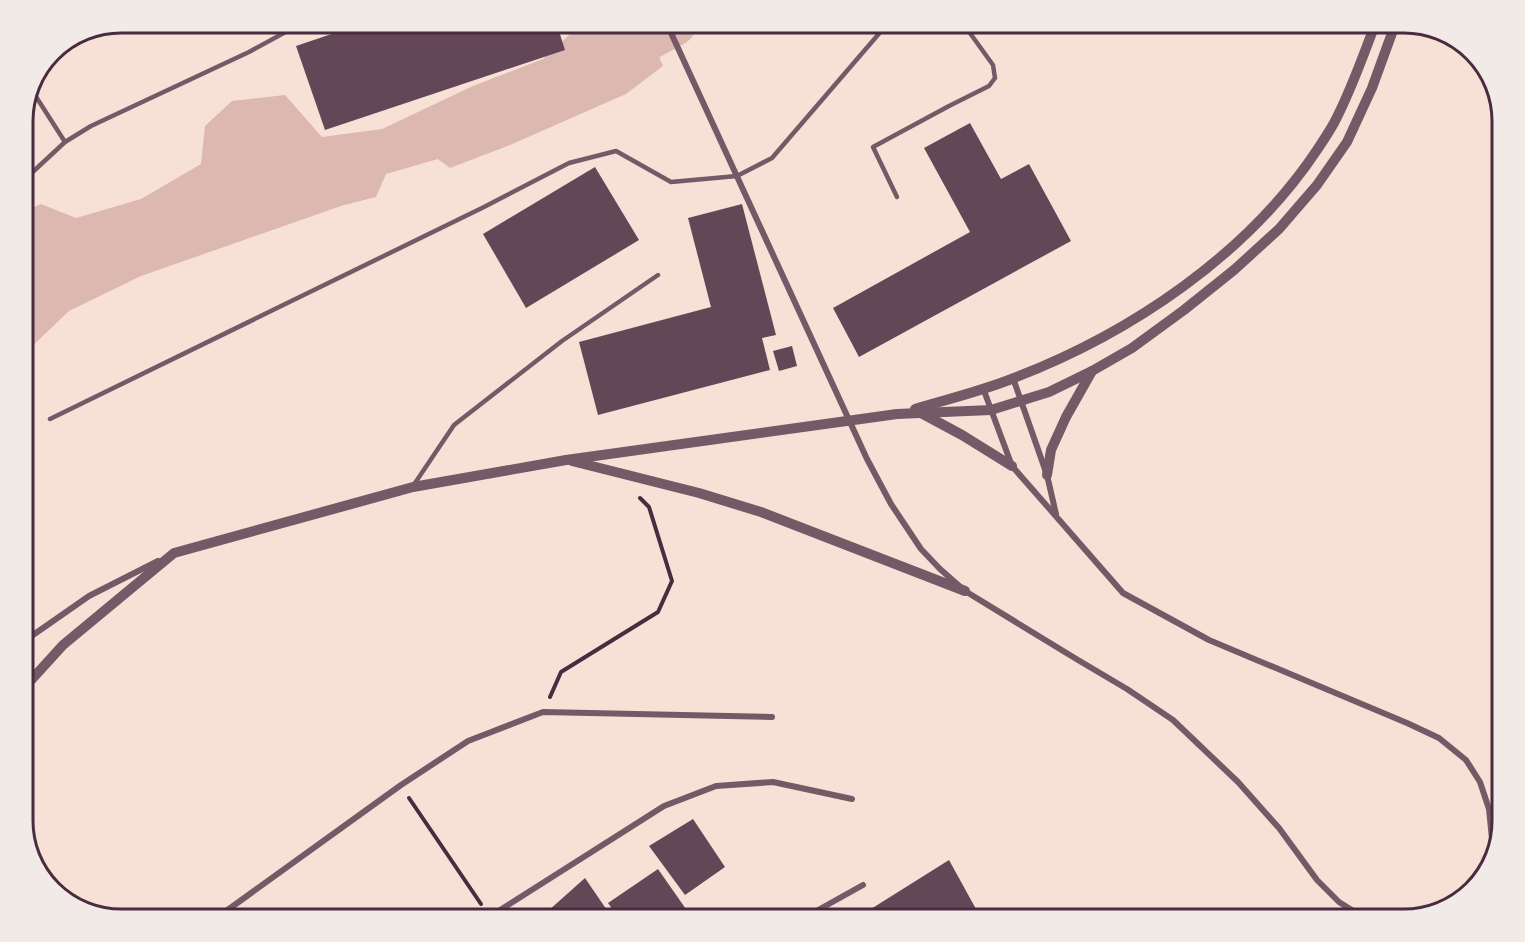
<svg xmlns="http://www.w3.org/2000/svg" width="1525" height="942" viewBox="0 0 1525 942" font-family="'Fira Sans Condensed',sans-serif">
  <rect width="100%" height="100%" fill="#f7e1d7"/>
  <!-- water -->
  <polygon fill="#dcb8b0" points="582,23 645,23 663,66 626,94 510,145 450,168 438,159 386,174 376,197 341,206 141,276 69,311 23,355 23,212 41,204 76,218 141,199 201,164 205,126 232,101 285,95 322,137 382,129 473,86 543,59"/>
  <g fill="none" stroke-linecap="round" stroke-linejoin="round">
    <!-- river -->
    <polyline stroke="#dcb8b0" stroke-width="50" points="590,66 672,22"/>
  </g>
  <!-- building -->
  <g fill="#644757">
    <polygon points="367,22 483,22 486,33 520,22 556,22 565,50 325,130 296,46"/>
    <polygon points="970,123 1001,179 1029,164 1071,241 859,357 833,308 970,232 924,148"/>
    <polygon points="595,167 639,240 526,308 483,234"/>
    <polygon points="742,204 776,335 762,338 770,370 598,415 579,342 711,307 688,218"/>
    <polygon points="792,346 797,366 779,371 773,351"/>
    <polygon points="693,819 725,867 685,895 649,846"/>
    <polygon points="949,860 976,909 960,919 855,919"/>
    <polygon points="658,869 688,912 678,919 619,919 608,903"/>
    <polygon points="585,878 613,919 539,919"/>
  </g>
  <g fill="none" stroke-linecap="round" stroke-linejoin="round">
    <!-- path -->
    <g stroke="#4a2c40" stroke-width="4">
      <polyline points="550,697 561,672 658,612 672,581 649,507 640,498"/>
      <polyline points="409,798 481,904"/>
    </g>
    <!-- service -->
    <g stroke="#755966" stroke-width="4.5">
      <polyline points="33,92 65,142"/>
      <polyline points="23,181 65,142 91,126 249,52 304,22"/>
      <polyline points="897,197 873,147 949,106 989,86 995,78 993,65 962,22"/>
      <polyline points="50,419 484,207 569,163 616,151 671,182 737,176 772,158 889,22"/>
      <polyline points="413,486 454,425 562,341 658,275"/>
    </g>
    <!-- minor -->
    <g stroke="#755966" stroke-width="6">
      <polyline points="666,22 867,459 891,504 921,549 940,569 965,591 1078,660 1127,689 1173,720 1238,782 1279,828 1317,880 1339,902 1366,919"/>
      <polyline points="1013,378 1047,475 1056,514"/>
      <polyline points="983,388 1012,466 1123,593 1209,640 1407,723 1439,738 1466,760 1480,782 1489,809 1492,839 1486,872 1483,879"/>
      <polyline points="23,642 89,596 158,561"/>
      <polyline points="215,919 401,785 468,741 543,712 772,717"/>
      <polyline points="486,919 664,806 716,786 773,782 852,799"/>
      <polyline points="802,919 863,885"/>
    </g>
    <!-- tertiary -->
    <g stroke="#755966" stroke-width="10">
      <path d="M915 409C948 399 982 391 1014 378 1131 333 1247 255 1317 150 1323 141 1329 132 1334 123 1351 91 1363 56 1376 22"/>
      <polyline points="921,413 962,435 1012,466"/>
      <polyline points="572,461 699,493 761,512 965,591"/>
      <polyline points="1047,475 1051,450 1066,417 1092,371"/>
      <polyline points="23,689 63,645 174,553 413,487 566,460 897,414 991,410 1049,392 1092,371 1132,348 1184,310 1234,270 1279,229 1317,185 1347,142 1372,88 1396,22"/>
    </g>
  </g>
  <!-- crop -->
  <path d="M0 0H1525V942H0ZM121 33H1404A88 88 0 0 1 1492 121V821A88 88 0 0 1 1404 909H121A88 88 0 0 1 33 821V121A88 88 0 0 1 121 33Z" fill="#f1eae7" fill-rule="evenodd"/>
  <path fill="none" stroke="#4a2c40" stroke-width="3" d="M121 33H1404A88 88 0 0 1 1492 121V821A88 88 0 0 1 1404 909H121A88 88 0 0 1 33 821V121A88 88 0 0 1 121 33Z"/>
</svg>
